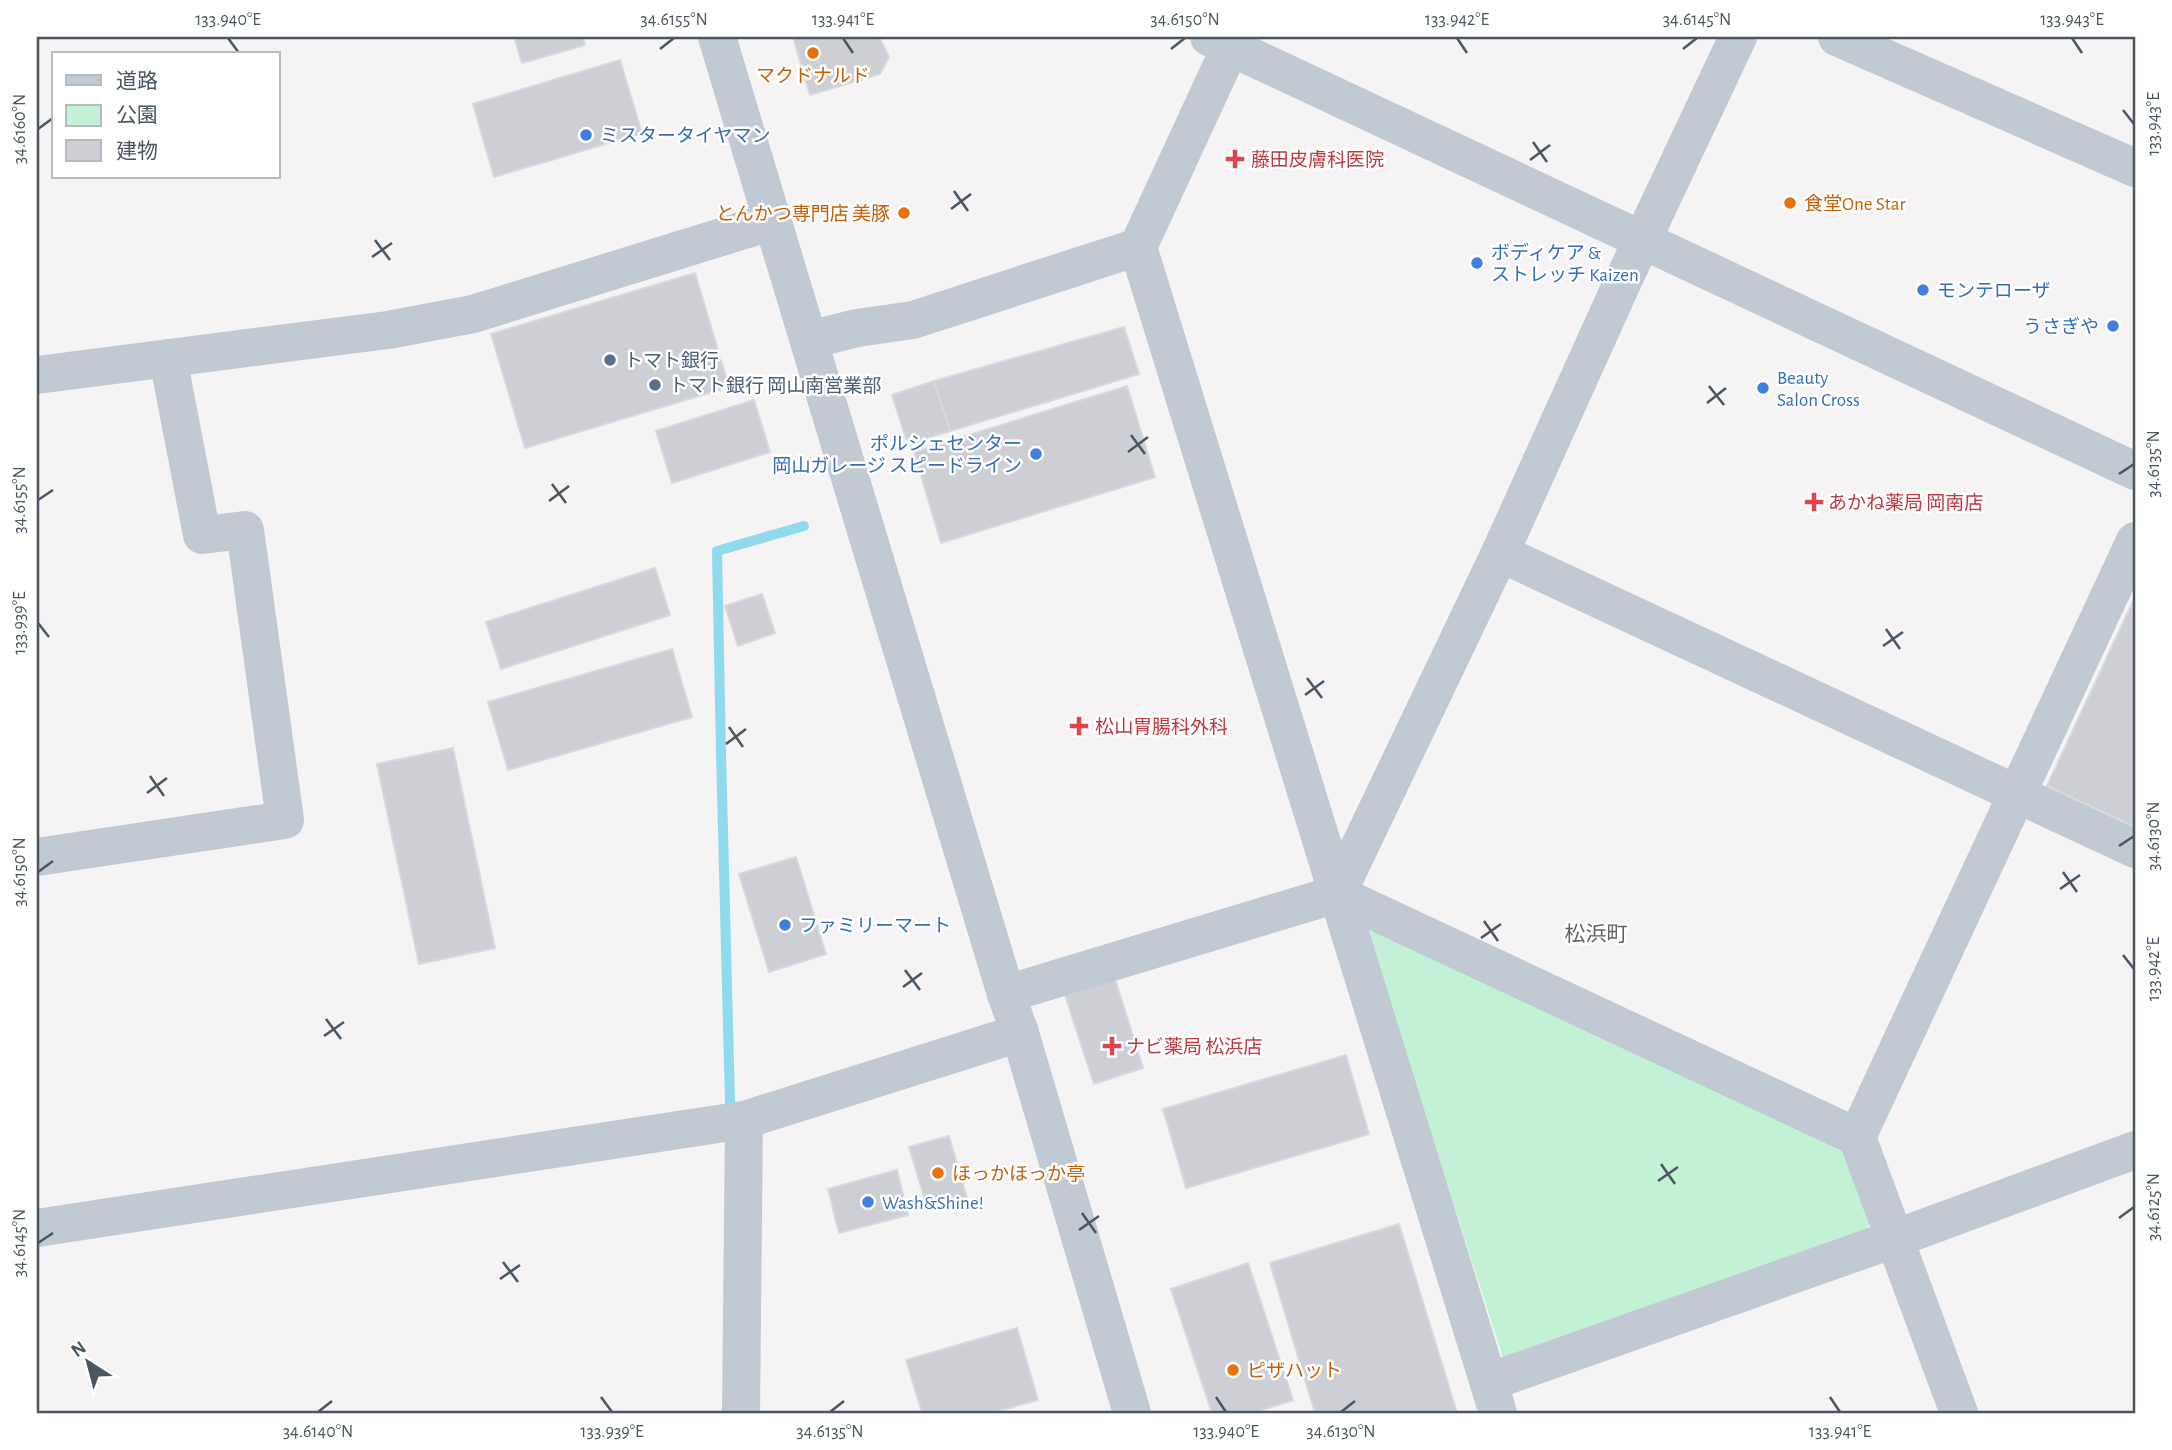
<svg xmlns="http://www.w3.org/2000/svg" width="2172" height="1450" viewBox="0 0 2172 1450" font-family="'Alegreya Sans','Noto Sans JP',sans-serif">
  <rect width="100%" height="100%" fill="#f5f3f3"/>
  <!-- green -->
  <polygon fill="#c3f1d5" points="1373,925 1845,1152 1871,1220 1865,1234 1506,1367 1366,931"/>
  <g fill="none" stroke-linecap="round" stroke-linejoin="round">
    <!-- stream -->
    <polyline stroke="#90daee" stroke-width="10" points="730,1103 721,753 717,551 804,526"/>
  </g>
  <!-- building -->
  <g fill="#cdcfd5" stroke="#d7d9de" stroke-width="2">
    <polygon points="514,37 583,37 585,45 522,63"/>
    <polygon points="793,37 879,37 889,57 880,74 810,95"/>
    <polygon points="620,60 642,133 494,177 473,104"/>
    <polygon points="695,273 729,387 525,448 491,334"/>
    <polygon points="1124,327 1139,374 950,431 934,381"/>
    <polygon points="934,381 950,431 908,445 892,395"/>
    <polygon points="1127,386 1155,477 941,543 914,452"/>
    <polygon points="754,400 770,452 672,483 656,431"/>
    <polygon points="655,568 670,615 501,669 486,622"/>
    <polygon points="762,594 775,633 738,646 725,606"/>
    <polygon points="2135,597 2135,827 2047,786"/>
    <polygon points="672,649 692,717 508,770 488,702"/>
    <polygon points="453,748 495,948 419,964 377,764"/>
    <polygon points="796,857 826,954 769,972 739,874"/>
    <polygon points="1115,979 1143,1068 1094,1084 1065,995"/>
    <polygon points="1346,1055 1369,1134 1186,1188 1163,1109"/>
    <polygon points="949,1136 967,1198 928,1210 909,1147"/>
    <polygon points="897,1170 908,1215 839,1233 828,1189"/>
    <polygon points="1399,1224 1457,1413 1315,1413 1270,1263"/>
    <polygon points="1248,1263 1293,1400 1254,1413 1212,1413 1171,1289"/>
    <polygon points="1017,1328 1038,1400 991,1413 922,1413 906,1360"/>
  </g>
  <g fill="none" stroke-linecap="round" stroke-linejoin="round">
    <!-- minor -->
    <g stroke="#c1cad2" stroke-width="38">
      <polyline points="1235,37 1138,247 1498,1413"/>
      <polyline points="1837,37 2135,168"/>
      <polyline points="809,340 857,328 913,320 1138,247"/>
      <polyline points="1500,553 2135,849"/>
      <polyline points="37,857 285,820 245,530 202,535 168,358"/>
      <polyline points="1337,894 1500,553 1622,283 1738,37"/>
      <polyline points="1006,994 1337,894 1857,1137"/>
      <polyline points="37,1228 744,1120 1020,1033"/>
      <polyline points="1489,1382 1894,1239 2135,1150"/>
      <polyline points="741,1413 744,1120"/>
      <polyline points="1959,1413 1857,1137 2135,541"/>
    </g>
    <!-- tertiary -->
    <g stroke="#c1cad2" stroke-width="38">
      <polyline points="717,37 1006,994 1020,1033 1132,1413"/>
      <polyline points="1209,37 2135,471"/>
      <polyline points="37,375 388,330 473,314 773,221"/>
    </g>
  </g>
  <!-- ticks -->
  <path fill="none" stroke="#4a5661" stroke-width="2.5" d="M228 38 239 53M843 38 853 53M1457 38 1467 53M2072 38 2082 53M660 49 674 38M1171 49 1185 38M1683 49 1697 38M2123 110 2134 124M38 129 53 118M1533 142 1547 162M1530 160 1550 145M954 191 968 211M951 209 971 194M375 240 390 260M372 257 392 243M1709 386 1724 405M1707 403 1726 388M1131 435 1145 454M1128 452 1148 437M2119 474 2134 464M552 484 566 503M38 500 53 490M549 501 569 486M38 623 49 637M1886 629 1900 649M1883 646 1903 632M1307 678 1322 698M1305 695 1324 681M729 727 743 747M726 744 746 729M150 776 164 796M147 793 167 778M2119 846 2134 836M38 872 53 861M2063 872 2077 892M2060 889 2080 875M1484 921 1498 941M1481 938 1501 924M2123 955 2134 969M905 970 920 990M903 987 922 973M326 1019 341 1039M324 1036 344 1022M1661 1164 1675 1184M1658 1181 1678 1167M1082 1213 1096 1233M2119 1218 2134 1207M1079 1230 1099 1216M38 1243 53 1233M503 1262 518 1282M500 1279 520 1265M601 1397 612 1412M1216 1397 1226 1412M1830 1397 1840 1412M318 1412 332 1401M830 1412 844 1401M1341 1412 1355 1401"/>
  <!-- markers -->
  <g fill="#e8710a" stroke="#fff" stroke-width="2.5">
    <circle cx="813" cy="53" r="7"/>
    <circle cx="1790" cy="203" r="7"/>
    <circle cx="904" cy="213" r="7"/>
    <circle cx="938" cy="1173" r="7"/>
    <circle cx="1233" cy="1370" r="7"/>
  </g>
  <g fill="#3f7fe0" stroke="#fff" stroke-width="2.5">
    <circle cx="586" cy="135" r="7"/>
    <circle cx="1477" cy="263" r="7"/>
    <circle cx="1923" cy="290" r="7"/>
    <circle cx="2113" cy="326" r="7"/>
    <circle cx="1763" cy="388" r="7"/>
    <circle cx="1036" cy="454" r="7"/>
    <circle cx="785" cy="925" r="7"/>
    <circle cx="868" cy="1202" r="7"/>
  </g>
  <g fill="#e0444e" stroke="#fff" stroke-width="2.5">
    <path d="M1231.5 148.5h7v7h7v7h-7v7h-7v-7h-7v-7h7z"/>
    <path d="M1810.5 491.5h7v7h7v7h-7v7h-7v-7h-7v-7h7z"/>
    <path d="M1075.5 715.5h7v7h7v7h-7v7h-7v-7h-7v-7h7z"/>
    <path d="M1108.5 1035.5h7v7h7v7h-7v7h-7v-7h-7v-7h7z"/>
  </g>
  <g fill="#5c6f8a" stroke="#fff" stroke-width="2.5">
    <circle cx="610" cy="360" r="7"/>
    <circle cx="655" cy="385" r="7"/>
  </g>
  <g text-anchor="middle" stroke-width="5" stroke-linejoin="round" paint-order="stroke">
    <!-- food labels -->
    <g font-size="19" fill="#c56008" stroke="#fff" text-anchor="start">
      <text x="813" y="82" text-anchor="middle">マクドナルド</text>
      <text x="1804" y="210">食堂One Star</text>
      <text x="890" y="220" text-anchor="end">とんかつ専門店 美豚</text>
      <text x="952" y="1180">ほっかほっか亭</text>
      <text x="1247" y="1377">ピザハット</text>
    </g>
    <!-- shop labels -->
    <g font-size="19" fill="#366cbe" stroke="#fff" text-anchor="start">
      <text x="600" y="142">ミスタータイヤマン</text>
      <text x="1491" y="259">ボディケア &amp;<tspan x="1491" dy="22">ストレッチ Kaizen</tspan></text>
      <text x="1937" y="297">モンテローザ</text>
      <text x="2099" y="333" text-anchor="end">うさぎや</text>
      <text x="1777" y="384">Beauty<tspan x="1777" dy="22">Salon Cross</tspan></text>
      <text x="1022" y="450" text-anchor="end">ポルシェセンター<tspan x="1022" dy="22">岡山ガレージ スピードライン</tspan></text>
      <text x="799" y="932">ファミリーマート</text>
      <text x="882" y="1209">Wash&amp;Shine!</text>
    </g>
    <!-- health labels -->
    <g font-size="19" fill="#be3a42" stroke="#fff" text-anchor="start">
      <text x="1251" y="166">藤田皮膚科医院</text>
      <text x="1828" y="509">あかね薬局 岡南店</text>
      <text x="1095" y="733">松山胃腸科外科</text>
      <text x="1126" y="1053">ナビ薬局 松浜店</text>
    </g>
    <!-- service labels -->
    <g font-size="19" fill="#4e5e75" stroke="#fff" text-anchor="start">
      <text x="624" y="367">トマト銀行</text>
      <text x="669" y="392">トマト銀行 岡山南営業部</text>
    </g>
    <!-- neighbourhood labels -->
    <g font-size="21" fill="#5f6368" stroke="#fff">
      <text x="1596" y="941">松浜町</text>
    </g>
  </g>
  <!-- border -->
  <rect width="2172" height="1450" fill="none" stroke="#ffffff" stroke-width="77"/>
  <!-- legend -->
  <rect x="52" y="52" width="228" height="126" fill="#ffffff" stroke="#b7bbc0" stroke-width="2"/>
  <rect x="66" y="75" width="35" height="10" fill="#c1cad2" stroke="#b7bbc0" stroke-width="2"/>
  <text x="116" y="88" font-size="21" fill="#4a5661">道路</text>
  <rect x="66" y="105" width="35" height="21" fill="#c3f1d5" stroke="#b7bbc0" stroke-width="2"/>
  <text x="116" y="122" font-size="21" fill="#4a5661">公園</text>
  <rect x="66" y="140" width="35" height="21" fill="#cdcfd5" stroke="#b7bbc0" stroke-width="2"/>
  <text x="116" y="158" font-size="21" fill="#4a5661">建物</text>
  <!-- north arrow -->
  <g transform="translate(88 1362) rotate(324)" stroke="#ffffff" stroke-width="5" paint-order="stroke">
  <path d="M0-5L12 26L0 18L-12 26Z" fill="#4a5661"/>
  <text y="-10" font-size="19" font-weight="bold" text-anchor="middle" fill="#4a5661">N</text>
  </g>
  <rect x="38" y="38" width="2096" height="1374" fill="none" stroke="#4a5661" stroke-width="2.5"/>
  <g font-size="18" text-anchor="middle" fill="#4a5661">
    <text x="228" y="25">133.940°E</text>
    <text x="674" y="25">34.6155°N</text>
    <text x="843" y="25">133.941°E</text>
    <text x="1185" y="25">34.6150°N</text>
    <text x="1457" y="25">133.942°E</text>
    <text x="1697" y="25">34.6145°N</text>
    <text x="2072" y="25">133.943°E</text>
    <text transform="translate(2153 124) rotate(-90)" y="6">133.943°E</text>
    <text transform="translate(19 129) rotate(-90)" y="6">34.6160°N</text>
    <text transform="translate(2153 464) rotate(-90)" y="6">34.6135°N</text>
    <text transform="translate(19 500) rotate(-90)" y="6">34.6155°N</text>
    <text transform="translate(19 623) rotate(-90)" y="6">133.939°E</text>
    <text transform="translate(2153 836) rotate(-90)" y="6">34.6130°N</text>
    <text transform="translate(19 872) rotate(-90)" y="6">34.6150°N</text>
    <text transform="translate(2153 969) rotate(-90)" y="6">133.942°E</text>
    <text transform="translate(2153 1207) rotate(-90)" y="6">34.6125°N</text>
    <text transform="translate(19 1243) rotate(-90)" y="6">34.6145°N</text>
    <text x="318" y="1437">34.6140°N</text>
    <text x="612" y="1437">133.939°E</text>
    <text x="830" y="1437">34.6135°N</text>
    <text x="1226" y="1437">133.940°E</text>
    <text x="1341" y="1437">34.6130°N</text>
    <text x="1840" y="1437">133.941°E</text>
  </g>
</svg>
